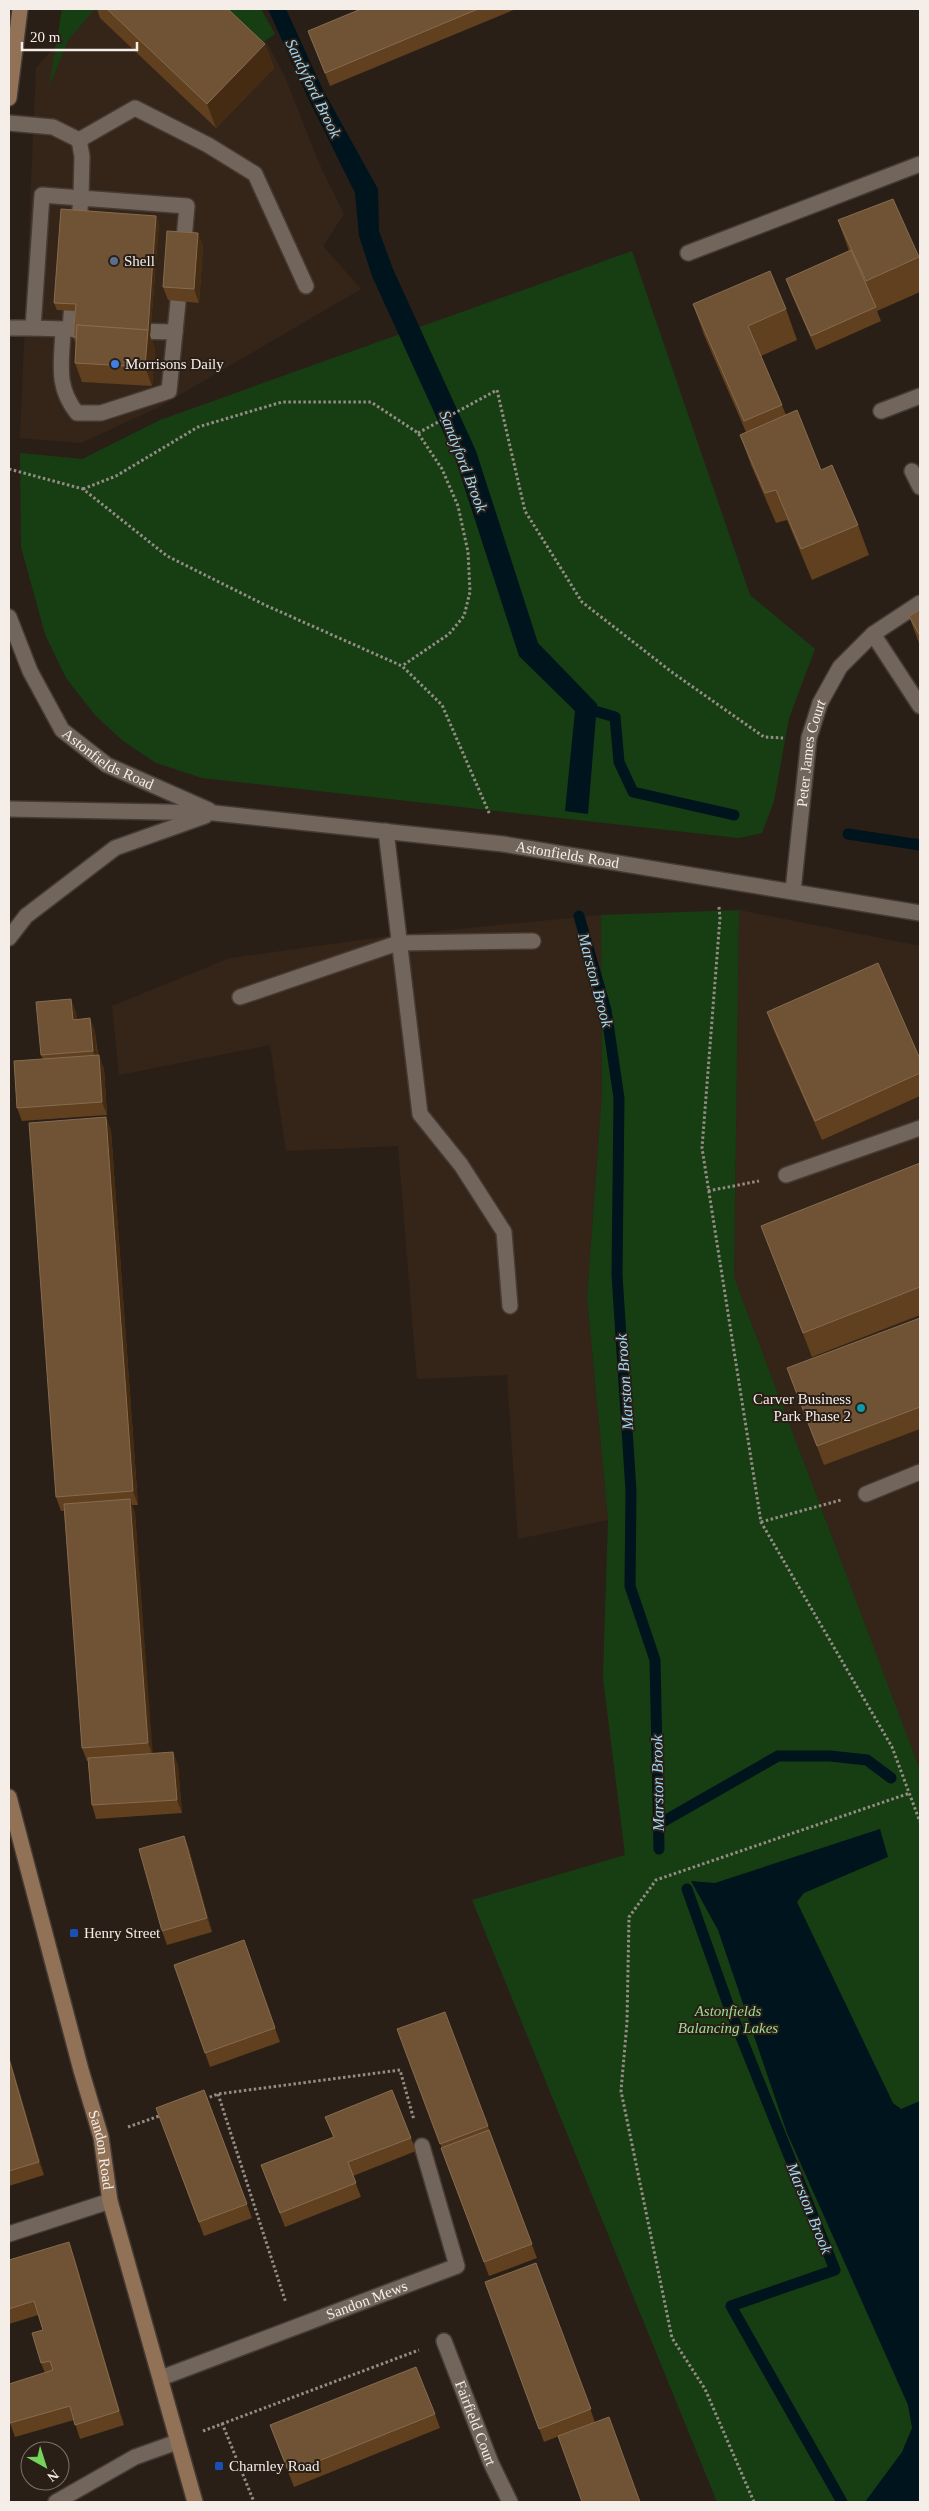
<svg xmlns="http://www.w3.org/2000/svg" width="929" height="2511" viewBox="0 0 929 2511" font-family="'Times New Roman',serif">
  <rect width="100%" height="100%" fill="#2a1f17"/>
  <!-- built -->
  <g fill="#352519">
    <polygon points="88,9 230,9 266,41 285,77 319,163 344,214 323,246 361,289 159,407 81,443 20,438 36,68"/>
    <polygon points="739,910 920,946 920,1771 734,1277"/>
    <polygon points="601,915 602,1093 587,1297 608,1520 518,1539 507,1375 417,1379 398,1146 286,1151 270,1045 119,1075 112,1006 230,958 390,936"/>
  </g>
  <!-- green -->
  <g fill="#173e13">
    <polygon points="62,9 95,9 68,40 49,87"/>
    <polygon points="220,9 261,9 275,34 259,45"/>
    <polygon points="632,251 750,595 815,649 789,718 774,801 762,833 739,838 202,778 156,763 123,741 95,715 66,678 45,634 21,547 20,453 82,459 160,420"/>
    <polygon points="739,910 734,1277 920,1770 920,2502 717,2502 472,1900 625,1855 603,1678 608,1520 587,1297 602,1093 601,915"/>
  </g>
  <!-- water -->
  <g fill="#00141d">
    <polygon points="268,9 286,9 323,90 378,189 379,231 393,269 476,451 538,643 597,704 588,814 565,811 575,711 519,656 455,458 372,276 359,236 355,193 308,98"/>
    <polygon points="880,1829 888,1857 804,1893 797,1902 893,2103 901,2109 920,2101 920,2502 865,2502 902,2452 912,2428 908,2405 787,2133 718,1930 691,1881 715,1883"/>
  </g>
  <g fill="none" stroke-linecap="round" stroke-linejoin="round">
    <!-- stream -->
    <g stroke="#00141d" stroke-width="11">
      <polyline points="584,705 588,709 615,717 619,762 633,792 734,815"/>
      <polyline points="848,834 920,845"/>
      <polyline points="579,916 606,1010 619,1098 617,1275 631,1491 630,1586 655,1660 659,1849"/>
      <polyline points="659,1824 778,1756 830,1756 867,1760 891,1778"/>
      <polyline points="687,1889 729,2007 835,2270 731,2306 842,2502"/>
    </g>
    <!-- service casing -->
    <g stroke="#443b35" stroke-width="18">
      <g id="service">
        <polyline points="9,123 53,127 79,140"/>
        <polyline points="79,140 135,108 208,145 255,174 306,286"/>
        <polyline points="78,230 81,198 187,206 183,251"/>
        <polyline points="9,328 33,328 42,195 81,198 82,156 79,140"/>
        <polyline points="33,328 94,330"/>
        <path d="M63 329C62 362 55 386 77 413H101L169 391 175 332"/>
        <polyline points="70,329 73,290"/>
        <polyline points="132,331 175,332 180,282"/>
        <polyline points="386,831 420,1114 461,1165 504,1232 510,1306"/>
        <polyline points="240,997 398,943 533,941"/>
        <polyline points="786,1175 920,1128"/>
        <polyline points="866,1494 920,1472"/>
      </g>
    </g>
    <!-- minor casing -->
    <g stroke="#443b35" stroke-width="18">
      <g id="minor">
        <polyline points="688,253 920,164"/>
        <polyline points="881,411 920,396"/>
        <polyline points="912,471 920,487"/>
        <polyline points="873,634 920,706"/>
        <path id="s1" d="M793 891 809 738 820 703 840 667 873 634 920 603"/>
        <polyline points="9,2234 110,2201"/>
        <path id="s2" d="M444 2341 491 2463 510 2502"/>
        <path id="s3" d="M161 2378 457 2266 422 2146"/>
        <polyline points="56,2502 135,2457 177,2442"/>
      </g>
    </g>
    <!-- tertiary casing -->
    <g stroke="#443b35" stroke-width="18">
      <g id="tertiary">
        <path id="s4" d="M9 617 30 671 62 730 107 765 209 810"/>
        <path id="s5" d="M9 809 214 813 503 844 920 913"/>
        <polyline points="9,938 26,916 115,848 205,816"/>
      </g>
    </g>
    <!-- secondary casing -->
    <g stroke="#443b35" stroke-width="18">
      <g id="secondary">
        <polyline points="9,98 20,9"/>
        <path id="s6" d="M9 1797 81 2070 101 2137 110 2201 195 2502"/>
      </g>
    </g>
    <!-- path -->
    <g stroke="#958c85" stroke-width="3" stroke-dasharray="2.5 2.5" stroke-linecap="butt">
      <polyline points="418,433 497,390 525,511 582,602 673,673 764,737 783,738"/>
      <polyline points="9,469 83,489 167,556 265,605 402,666 442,705 490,815"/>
      <polyline points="83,489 116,476 198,427 282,402 371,402 418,433 442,469 458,506 468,552 470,592 464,616 449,634 402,666"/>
      <polyline points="719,907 720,918 702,1148 761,1522 892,1747 920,1822"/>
      <polyline points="708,1191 759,1181"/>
      <polyline points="761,1522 841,1500"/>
      <polyline points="218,2094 286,2303"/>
      <polyline points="205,2099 218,2094 400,2070 414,2120"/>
      <polyline points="128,2127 162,2115"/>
      <polyline points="222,2423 254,2502"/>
      <polyline points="203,2431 419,2350"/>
      <polyline points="754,2502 705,2389 672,2338 621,2091 627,2022 629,1917 656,1880 910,1793"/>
    </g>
    <!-- service -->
    <use href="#service" stroke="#72655c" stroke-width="15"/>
    <!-- minor -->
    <use href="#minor" stroke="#72655c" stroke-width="15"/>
    <!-- tertiary -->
    <use href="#tertiary" stroke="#72655c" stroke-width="15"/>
    <!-- secondary -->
    <use href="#secondary" stroke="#927256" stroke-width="15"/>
  </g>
  <!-- wall -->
  <g fill="#60401e">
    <polygon points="97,9 228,9 265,44 274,68 216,128 100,18"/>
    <polygon points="361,9 516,9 330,86 308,31"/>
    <polygon points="156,216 159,223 150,336 155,349 152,386 82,382 75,363 76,344 73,337 75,311 57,310 54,303"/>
    <polygon points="838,220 919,257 920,261 920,292 877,311 881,321 816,350 791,293 786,279 849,251"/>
    <polygon points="198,233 203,247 199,303 168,300 163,287"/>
    <polygon points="693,304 786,309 797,340 761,356 786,415 821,470 858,525 869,555 812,580 787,520 776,523 751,465 740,435 746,432 704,335"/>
    <polygon points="920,610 920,646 909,616"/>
    <polygon points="71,999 76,1013 77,1020 90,1018 95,1032 98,1055 104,1069 107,1115 22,1121 17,1108 43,1059 41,1055"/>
    <polygon points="767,1012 920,1059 920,1096 822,1140 774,1031"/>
    <polygon points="106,1117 111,1131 138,1505 132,1505 135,1513 152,1754 173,1752 178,1766 182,1813 96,1819 92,1805 88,1761 87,1761 82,1748 64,1511 61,1511 56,1497"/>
    <polygon points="920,1163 920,1315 812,1357 761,1226"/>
    <polygon points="920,1318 920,1429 824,1465 787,1368"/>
    <polygon points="184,1836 189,1849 212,1932 167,1945 162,1931"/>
    <polygon points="244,1940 280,2042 210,2067 174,1965"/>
    <polygon points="397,2029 488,2126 493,2140 492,2140 537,2258 489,2276 446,2162 442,2148"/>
    <polygon points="9,2056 44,2175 9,2186"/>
    <polygon points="204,2090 252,2218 204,2236 156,2108"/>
    <polygon points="325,2117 411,2138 416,2151 353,2176 361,2197 285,2227 261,2165 333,2137"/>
    <polygon points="74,2256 124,2425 80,2439 74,2420 15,2437 10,2423 45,2373 41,2363 43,2330 38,2315 9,2324 9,2260"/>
    <polygon points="536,2263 595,2422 544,2442 485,2282"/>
    <polygon points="435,2414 440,2428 294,2487 270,2425"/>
  </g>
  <!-- shaded-wall -->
  <g fill="#442b12">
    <polygon points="265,44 274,68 216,128 207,104"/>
    <polygon points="156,216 159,223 150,336 155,349 152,386 145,367"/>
    <polygon points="198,233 203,247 199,303 194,289"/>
    <polygon points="71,999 76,1013 78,1034 73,1020"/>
    <polygon points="90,1018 95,1032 98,1064 93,1051"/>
    <polygon points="99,1055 104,1069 107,1115 102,1102"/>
    <polygon points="106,1117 111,1131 138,1505 133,1491"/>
    <polygon points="130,1499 135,1513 153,1756 148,1743"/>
    <polygon points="173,1752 178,1766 182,1813 177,1800"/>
    <polygon points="184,1836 189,1849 212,1932 207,1918"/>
    <polygon points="9,2056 44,2175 39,2162 9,2059"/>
    <polygon points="69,2242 74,2256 124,2425 119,2411"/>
  </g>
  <!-- building -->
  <g fill="#705334" stroke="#856b50">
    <polygon points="107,9 228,9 265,44 207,104"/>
    <polygon points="361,9 478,9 325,73 308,31"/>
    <polygon points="893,199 919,257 866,281 838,220"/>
    <polygon points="61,209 156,216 148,330 77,325 77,337 73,337 76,304 54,303"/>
    <polygon points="167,231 198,233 194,289 163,287"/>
    <polygon points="851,250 876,307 811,336 786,279"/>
    <polygon points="770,271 786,309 748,326 782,405 744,421 693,304"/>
    <polygon points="77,325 148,330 145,367 75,363"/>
    <polygon points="797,410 821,470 832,465 858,525 801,549 776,490 765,493 740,435"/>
    <polygon points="920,610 920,636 909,616"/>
    <polygon points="878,963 920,1059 920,1073 815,1121 767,1012"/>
    <polygon points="71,999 73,1020 90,1018 93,1051 41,1055 36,1002"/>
    <polygon points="99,1055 102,1102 17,1108 14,1061"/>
    <polygon points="106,1117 133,1491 56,1497 29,1123"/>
    <polygon points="920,1163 920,1287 803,1333 761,1226"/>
    <polygon points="920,1318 920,1407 817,1446 787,1368"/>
    <polygon points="130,1499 148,1743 82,1748 64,1504"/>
    <polygon points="173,1752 177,1800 92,1805 88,1758"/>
    <polygon points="184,1836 207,1918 162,1931 139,1849"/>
    <polygon points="244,1940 275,2028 205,2053 174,1965"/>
    <polygon points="445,2012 488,2126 440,2144 397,2029"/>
    <polygon points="9,2059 39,2162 9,2171"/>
    <polygon points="204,2090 247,2204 199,2222 156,2108"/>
    <polygon points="392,2090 411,2138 348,2162 356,2183 280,2213 261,2165 334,2137 325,2117"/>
    <polygon points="489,2130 532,2244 484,2262 441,2148"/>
    <polygon points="69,2242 119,2411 75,2425 70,2406 10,2423 9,2418 9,2384 53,2370 50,2361 41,2363 32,2333 43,2330 34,2301 9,2309 9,2260"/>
    <polygon points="536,2263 591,2409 539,2429 485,2282"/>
    <polygon points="416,2367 435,2414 289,2473 270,2425"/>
    <polygon points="609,2417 640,2502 582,2502 558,2436"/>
  </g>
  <!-- markers -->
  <circle fill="#5c6f8a" stroke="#2a1f17" stroke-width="2" cx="114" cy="261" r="5"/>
  <circle fill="#3f7fe0" stroke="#2a1f17" stroke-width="2" cx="115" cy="364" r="5"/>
  <circle fill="#0f9aa8" stroke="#2a1f17" stroke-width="2" cx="861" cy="1408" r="5"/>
  <g fill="#1a4fb4" stroke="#2a1f17" stroke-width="2">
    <rect x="69" y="1928" width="10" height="10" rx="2.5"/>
    <rect x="214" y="2461" width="10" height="10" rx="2.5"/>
  </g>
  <g text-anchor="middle" stroke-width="4" stroke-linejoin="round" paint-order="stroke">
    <!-- poi labels -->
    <g font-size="15" fill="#f5ede8" stroke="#2a1f17" text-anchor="start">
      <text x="124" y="266">Shell</text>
      <text x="125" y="369">Morrisons Daily</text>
      <text x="851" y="1404" text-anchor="end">Carver Business<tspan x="851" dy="17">Park Phase 2</tspan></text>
      <text x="84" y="1938">Henry Street</text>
      <text x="229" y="2471">Charnley Road</text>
    </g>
    <!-- street labels -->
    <g font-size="15" fill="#f5ede8" stroke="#2a1f17">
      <text dy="5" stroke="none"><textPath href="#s1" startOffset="139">Peter James Court</textPath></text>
      <text dy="5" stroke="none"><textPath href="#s4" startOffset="180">Astonfields Road</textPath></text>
      <text dy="5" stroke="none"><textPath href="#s5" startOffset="561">Astonfields Road</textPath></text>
      <text dy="5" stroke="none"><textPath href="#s6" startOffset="365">Sandon Road</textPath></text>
      <text dy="5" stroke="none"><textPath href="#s3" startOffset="220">Sandon Mews</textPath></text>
      <text dy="5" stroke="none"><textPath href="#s2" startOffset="88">Fairfield Court</textPath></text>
    </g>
    <!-- park labels -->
    <g font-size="15" font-style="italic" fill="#9cdc94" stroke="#2a1f17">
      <text x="728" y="2016">Astonfields<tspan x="728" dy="17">Balancing Lakes</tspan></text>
    </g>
    <!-- water labels -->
    <g font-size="16" font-style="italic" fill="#a1daf6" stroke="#2a1f17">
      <text transform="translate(314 88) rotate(64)" y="6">Sandyford Brook</text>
      <text transform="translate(464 461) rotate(69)" y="6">Sandyford Brook</text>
      <text transform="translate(596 980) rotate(75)" y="6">Marston Brook</text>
      <text transform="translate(624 1382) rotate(-94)" y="6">Marston Brook</text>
      <text transform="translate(657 1783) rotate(-91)" y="6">Marston Brook</text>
      <text transform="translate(810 2208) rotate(68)" y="6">Marston Brook</text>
    </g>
  </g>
  <!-- border -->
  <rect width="929" height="2511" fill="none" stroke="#f5ede8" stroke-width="20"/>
  <!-- north arrow -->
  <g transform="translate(45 2466) rotate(141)"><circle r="24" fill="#2a1f17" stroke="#7b716b"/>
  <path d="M0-4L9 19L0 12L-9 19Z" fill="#75d25b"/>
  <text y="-8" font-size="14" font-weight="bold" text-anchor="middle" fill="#f5ede8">N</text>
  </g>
  <!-- scale -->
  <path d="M22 42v8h115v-8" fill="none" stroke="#f5ede8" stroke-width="2.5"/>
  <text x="30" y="42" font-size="15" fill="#f5ede8" stroke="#2a1f17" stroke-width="4" paint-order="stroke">20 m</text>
</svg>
